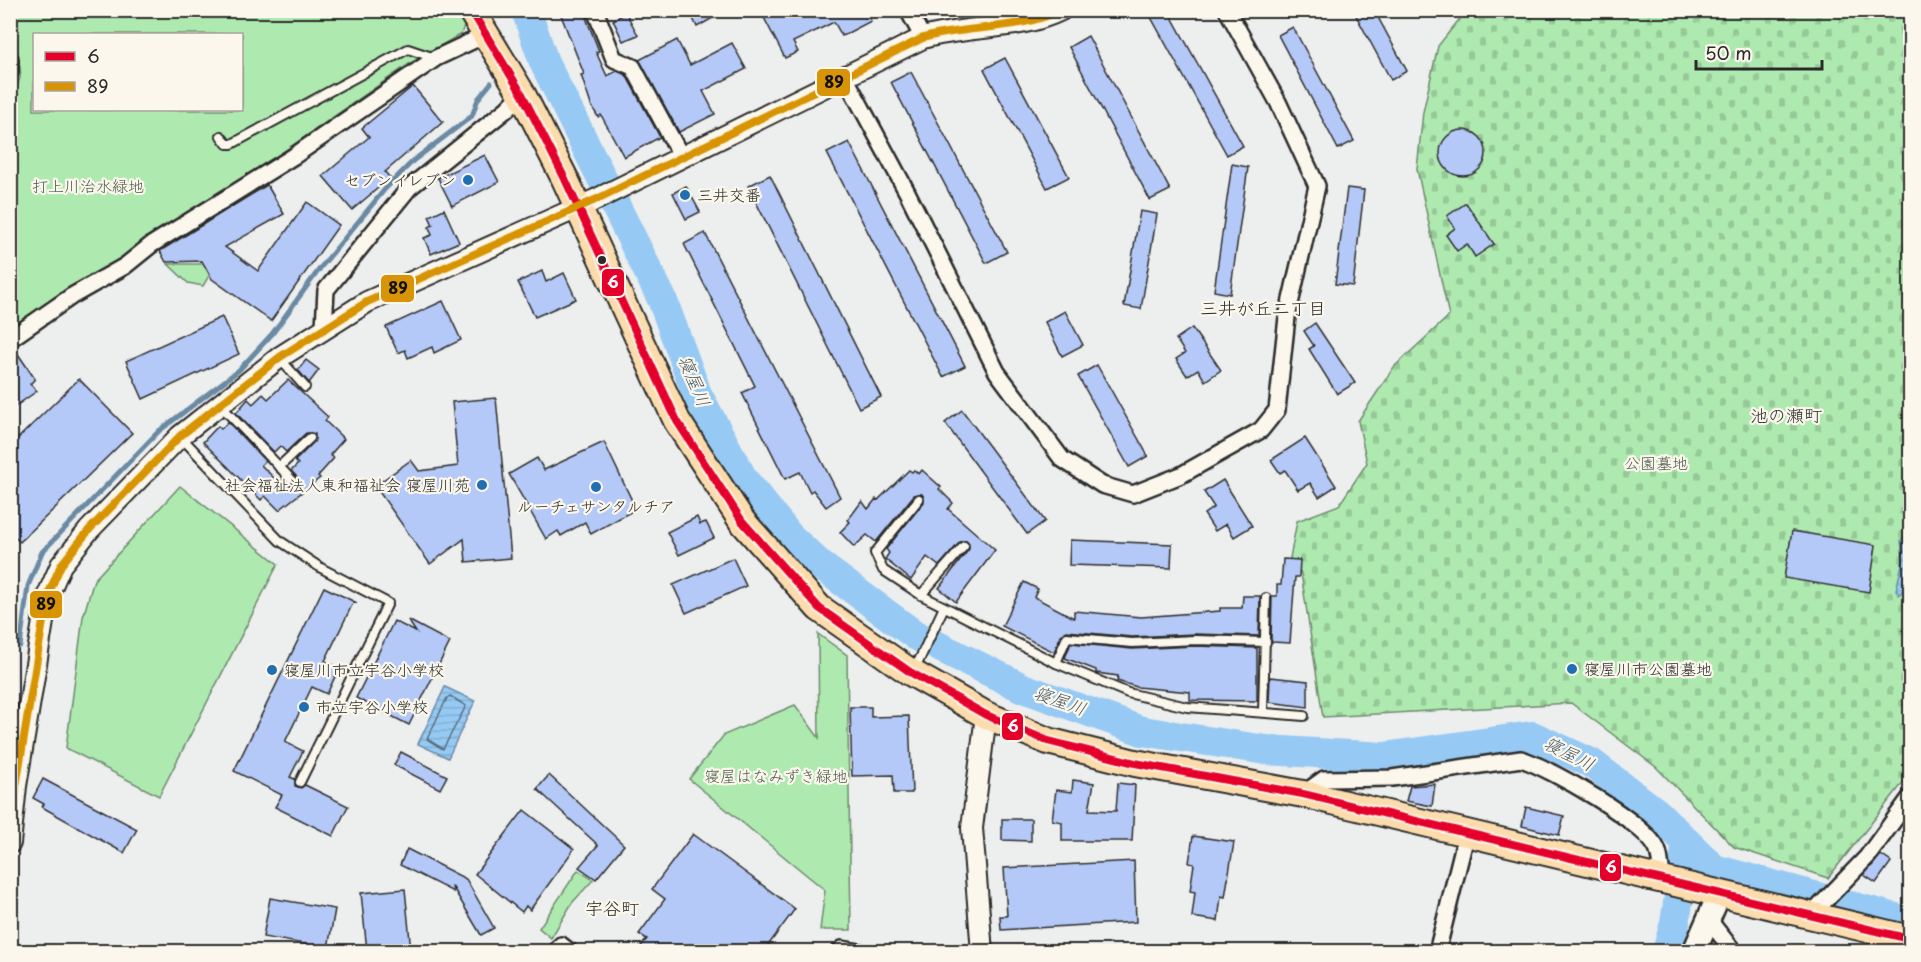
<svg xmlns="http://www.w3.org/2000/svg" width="1921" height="962" viewBox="0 0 1921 962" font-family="'Playpen Sans','Klee One',sans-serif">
  <defs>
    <pattern id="cemetery-stones" width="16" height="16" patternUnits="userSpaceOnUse" patternTransform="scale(1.5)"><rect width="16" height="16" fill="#aeeaaf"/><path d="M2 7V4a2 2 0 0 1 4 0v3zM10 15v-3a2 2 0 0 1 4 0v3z" fill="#96c997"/></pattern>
    <pattern id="water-rules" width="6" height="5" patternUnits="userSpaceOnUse" patternTransform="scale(1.5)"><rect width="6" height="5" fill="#96caf4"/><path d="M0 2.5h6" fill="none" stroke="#81aed1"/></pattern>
  </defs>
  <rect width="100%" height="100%" fill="#edeeee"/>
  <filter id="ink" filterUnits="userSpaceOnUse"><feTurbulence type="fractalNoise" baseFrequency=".0167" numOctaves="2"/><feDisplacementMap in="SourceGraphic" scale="12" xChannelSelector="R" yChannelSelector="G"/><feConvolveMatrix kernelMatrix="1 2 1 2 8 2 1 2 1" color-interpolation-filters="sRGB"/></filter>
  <g filter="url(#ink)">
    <!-- cemetery -->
    <polygon fill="url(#cemetery-stones)" stroke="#6c8a6d" stroke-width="1.5" points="1466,11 1910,11 1910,774 1828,878 1734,847 1656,767 1571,703 1323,717 1301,573 1290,558 1297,521 1339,505 1367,463 1358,421 1394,367 1449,316 1417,169 1423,112 1438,46"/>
    <!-- park -->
    <g fill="#aeeaaf" stroke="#6c8a6d" stroke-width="1.5" fill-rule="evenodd">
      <path d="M455 10 464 26 461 34 412 62 233 187 138 246 11 332 10 93C32 74 13 56 11 35 10 27 11 18 11 11ZM34 34H242V110H34Z"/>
      <polygon points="1427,11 1457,11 1451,17 1439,18"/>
      <polygon points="168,264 206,264 213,269 203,286 188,283"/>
      <polygon points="180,486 278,564 159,796 66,748 83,617 94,580"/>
      <polygon points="818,634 847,655 851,930 820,930 825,890 689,779 724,735 795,705 819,738"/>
      <polygon points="578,870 593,880 572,903 551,938 539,928"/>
    </g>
    <!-- water -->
    <g fill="url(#water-rules)" stroke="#6b8aa4" stroke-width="1.5">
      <path d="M1910 531C1911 550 1914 581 1899 595L1896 590 1903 560 1901 540Z"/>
      <polygon points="445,687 475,701 448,758 418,744"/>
    </g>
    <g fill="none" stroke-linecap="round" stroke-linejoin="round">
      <!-- shore -->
      <polygon stroke="#566b7b" stroke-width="1.5" points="450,696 466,706 443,749 427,739 447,698"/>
      <!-- stream -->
      <polyline stroke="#6b8aa4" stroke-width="5" points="20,646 28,586 42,552 159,431 239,370 272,334 321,267 385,189 414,160 472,116 478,99 491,83"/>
      <!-- river -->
      <g stroke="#96caf4" stroke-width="30">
        <polyline points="526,10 544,62 662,299 697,394 743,479 789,536 820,565 915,635 1023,688 1142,731 1266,750 1384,757 1532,736 1591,763 1657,813 1714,869 1910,922"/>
        <polyline points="1667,952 1675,923 1687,843"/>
      </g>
    </g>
    <!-- building -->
    <g fill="#b4c9f8" stroke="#2b2b2b" stroke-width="1.5">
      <polygon points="559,10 583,10 599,51 596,52 607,76 617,71 626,75 660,137 624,157 601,115 598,117 591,105 581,75 584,74"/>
      <polygon points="689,10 727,10 697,27"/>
      <polygon points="760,10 866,10 871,21 842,36 834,22 793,42 798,52 785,58"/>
      <polygon points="1147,10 1168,10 1243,146 1227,155"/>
      <polygon points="1353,10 1374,10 1407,71 1391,80"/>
      <polygon points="626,13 638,35 623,41 613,20"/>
      <polygon points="1293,27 1354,141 1338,149 1278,35"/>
      <polygon points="1088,36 1170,190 1150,200 1069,47"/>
      <polygon points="677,40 690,65 732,43 746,69 703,91 715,114 679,132 639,60"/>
      <polygon points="1005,58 1069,177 1047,188 984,69"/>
      <polygon points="911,72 1007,252 986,263 891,82"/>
      <polygon points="413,86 443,122 385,172 390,178 352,210 323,176 369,137 362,128"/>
      <circle cx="1463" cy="153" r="23"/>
      <polygon points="849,142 965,366 943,377 827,153"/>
      <polygon points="485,155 499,182 452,206 438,178"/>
      <polygon points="1232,164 1248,167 1230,294 1214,291"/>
      <polygon points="770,175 881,397 859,408 748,186"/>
      <polygon points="267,185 284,214 225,247 258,271 307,202 339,225 271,321 212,279 202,261 166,262 160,251"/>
      <polygon points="686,186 700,212 686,219 673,193"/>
      <polygon points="1347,188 1364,190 1353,286 1335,284"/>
      <polygon points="1466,203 1494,244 1475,257 1467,244 1457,251 1446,235 1455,228 1447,216"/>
      <polygon points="444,209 459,242 431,254 424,238 432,235 429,227 433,225 429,216"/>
      <polygon points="1140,211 1157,214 1141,309 1124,306"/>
      <polygon points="705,233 840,497 826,507 813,490 810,492 800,472 785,479 742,393 755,386 684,244"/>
      <polygon points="542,271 546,282 564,273 576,299 535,317 518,282"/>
      <polygon points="443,301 461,340 434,353 432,347 408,358 405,350 398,353 386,327"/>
      <polygon points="1065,311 1083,345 1062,356 1045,322"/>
      <polygon points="222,317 239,354 143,399 126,361"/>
      <polygon points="1315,323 1355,383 1337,394 1309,349 1314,346 1304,331"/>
      <polygon points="1192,328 1221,370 1205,381 1198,369 1187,376 1176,359 1185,353 1176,339"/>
      <polygon points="14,348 35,379 30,384 37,391 10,410 10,349"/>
      <polygon points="306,360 319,370 309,383 298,370"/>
      <polygon points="1097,365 1148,456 1129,467 1078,376"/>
      <polygon points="79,379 132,433 20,542 10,532 10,446"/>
      <polygon points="288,380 328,417 325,421 344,439 330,455 334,458 318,476 320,478 279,510 265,496 261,500 203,442 218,426 221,429 228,422 265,461 261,465 279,483 283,479 290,486 296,485 298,478 291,471 298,464 295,461 314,442 315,434 306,433 286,452 280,446 274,452 236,413 248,399 253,404 263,394 268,399"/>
      <polygon points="496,398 511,558 466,562 464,539 430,564 375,486 411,460 419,471 458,466 452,402"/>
      <polygon points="962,410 1045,521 1027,534 945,423"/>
      <polygon points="1305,438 1336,486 1319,497 1310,483 1298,490 1285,470 1280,473 1271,460"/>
      <polygon points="604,442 636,509 591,534 585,522 561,536 558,531 546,539 509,474 537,458 544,470"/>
      <polygon points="909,470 912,472 914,470 919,474 922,470 941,487 939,489 953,503 948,509 995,550 956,602 939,588 969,549 967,541 960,542 939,566 927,557 911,580 885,559 889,553 886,549 924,502 922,494 914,495 876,542 867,535 854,547 840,532 850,522 848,520 862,501 868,509 876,499 878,500"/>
      <polygon points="1223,480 1252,526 1234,537 1226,524 1215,531 1204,514 1214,507 1204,492"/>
      <polygon points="697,517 700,524 706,522 714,538 679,555 667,532"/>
      <polygon points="1792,531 1876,545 1869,592 1784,578"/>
      <polygon points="1070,540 1172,544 1171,568 1069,565"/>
      <polygon points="733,558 746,586 686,613 673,585"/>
      <polygon points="1283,559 1300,560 1299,577 1295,577 1290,643 1272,642 1271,639 1272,596 1277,596 1277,585 1281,585"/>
      <polygon points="1024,582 1038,589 1034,597 1074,618 1074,611 1141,617 1220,611 1220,608 1242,608 1243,596 1260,596 1259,636 1195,634 1132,637 1067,631 1061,635 1054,652 1002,626"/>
      <polygon points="324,587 357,603 353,603 325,661 339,668 327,694 312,687 285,742 303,751 290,777 295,779 295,786 301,788 305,785 348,806 333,836 275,807 282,795 234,771"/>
      <polygon points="408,620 450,642 409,725 356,698 394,621 416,632"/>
      <polygon points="1071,643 1132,649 1195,646 1257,648 1257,701 1190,700 1190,692 1137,687 1117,681 1118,676 1096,673 1096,670 1065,658"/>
      <polygon points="1270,677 1308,681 1308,707 1269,702"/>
      <polygon points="850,707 871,707 871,717 909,716 912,793 894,793 893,775 852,776"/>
      <polygon points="401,752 447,776 440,789 394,765"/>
      <polygon points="549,775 624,845 596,879 579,867 598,845 537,789"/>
      <polygon points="43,779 137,829 124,853 42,807 44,804 33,798"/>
      <polygon points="1073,780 1094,783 1089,810 1116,811 1118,783 1135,785 1132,841 1062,841 1062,822 1052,820 1056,790 1072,792"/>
      <polygon points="1435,784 1432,806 1406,801 1410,786"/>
      <polygon points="1526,807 1564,816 1559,835 1522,826"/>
      <polygon points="524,810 574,849 530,910 526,906 522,912 475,874"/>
      <polygon points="1002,819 1031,819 1031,841 1002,840"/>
      <polygon points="693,834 795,909 764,951 637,951 647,939 639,934 665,899 652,889"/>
      <polygon points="1193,836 1234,842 1225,897 1221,896 1218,921 1192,917 1195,892 1190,891 1194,864 1189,863"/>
      <polygon points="407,849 466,879 494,928 481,935 452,886 453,892 400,865"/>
      <polygon points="1881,855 1891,862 1876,883 1864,875"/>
      <polygon points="1134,861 1136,922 1001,930 1000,916 1007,916 1004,868"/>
      <polygon points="405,889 411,951 367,951 361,893"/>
      <polygon points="270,898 335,909 328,948 263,937"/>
    </g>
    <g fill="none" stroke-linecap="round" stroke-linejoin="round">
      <!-- service casing -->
      <g stroke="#2b2b2b" stroke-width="12">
        <g id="service">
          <polyline points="221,136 227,144 232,144 408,49 435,58"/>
          <polyline points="280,359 305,387"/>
          <polyline points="221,406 292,480"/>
          <polyline points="181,437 280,541 321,568 388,603 300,782"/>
          <polyline points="279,467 310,438"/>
          <polyline points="919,499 875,553 883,570 921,595 1056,663 1128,693 1187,707 1304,716"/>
          <polyline points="921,595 964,546"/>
          <polyline points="1056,663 1067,637 1132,643 1195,640 1266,642"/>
          <polyline points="915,669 944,607"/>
          <polyline points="1263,712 1266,598"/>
        </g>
      </g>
      <!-- minor casing -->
      <g stroke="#2b2b2b" stroke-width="20">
        <g id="minor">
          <polyline points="595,10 614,59 633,67 681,156"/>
          <polyline points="908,10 923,38"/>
          <polyline points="10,59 10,72"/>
          <polyline points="844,75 907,192 997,372 1062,459 1102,485 1133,494 1181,475 1261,430 1277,410 1287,317 1317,186 1278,102 1227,10"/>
          <polyline points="324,327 326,290 409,188 507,109 522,94"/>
          <polyline points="10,339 72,296 125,266 151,245 294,156 436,58 485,35"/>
          <path d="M1303 794 1324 779 1392 778 1521 759C1550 768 1645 822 1657 849 1661 858 1661 871 1662 881"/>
          <polyline points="1812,914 1867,857 1910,798"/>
          <polyline points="1708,919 1734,952"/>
          <polyline points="556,952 561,945 570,952"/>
          <polyline points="839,952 842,949 860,952"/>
          <polyline points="1437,952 1467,832"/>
        </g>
      </g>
      <!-- tertiary casing -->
      <g stroke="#2b2b2b" stroke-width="24">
        <g id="tertiary">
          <path d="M10 843 16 786 47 597 61 565 89 530 180 436 280 357 367 302 595 200 923 38C968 25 1019 31 1061 10"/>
          <polyline points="982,952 972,828 986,715"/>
        </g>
      </g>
      <!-- secondary casing -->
      <g stroke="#2b2b2b" stroke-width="27">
        <polyline id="secondary" points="1694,952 1719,895"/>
      </g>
      <!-- primary casing -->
      <g stroke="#2b2b2b" stroke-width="30">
        <polyline id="primary" points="471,10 522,94 565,179 677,421 742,521 819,608 910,672 986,715 1048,741 1135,763 1303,794 1910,939"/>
      </g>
      <!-- service -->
      <use href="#service" stroke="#fbf7ec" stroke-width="8"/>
      <!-- minor -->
      <use href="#minor" stroke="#fbf7ec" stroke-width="15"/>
      <!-- tertiary -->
      <use href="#tertiary" stroke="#fbf7ec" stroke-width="20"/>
      <!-- secondary -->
      <use href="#secondary" stroke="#fbf7ec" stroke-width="22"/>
      <!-- primary -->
      <use href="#primary" stroke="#fcdcac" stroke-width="26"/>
      <!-- bus-1 casing -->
      <g stroke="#fbf7ec" stroke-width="12">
        <polyline id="bus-1" points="471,10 522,94 565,179 677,421 742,521 819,608 910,672 986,715 1048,741 1135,763 1303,794 1910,939"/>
      </g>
      <!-- bus-2 casing -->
      <g stroke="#fbf7ec" stroke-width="12">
        <path id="bus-2" d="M10 843 16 786 47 597 61 565 89 530 180 436 280 357 367 302 595 200 923 38C968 25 1019 31 1061 10"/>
      </g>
      <!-- bus-1 -->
      <use href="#bus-1" stroke="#e4002b" stroke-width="8"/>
      <!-- bus-2 -->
      <use href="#bus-2" stroke="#d89406" stroke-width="8"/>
    </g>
  </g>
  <!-- markers -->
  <g fill="#1f6fb2" stroke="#fbf7ec" stroke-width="2">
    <circle cx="468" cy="180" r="6"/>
    <circle cx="685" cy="195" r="6"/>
    <circle cx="482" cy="485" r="6"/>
    <circle cx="596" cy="487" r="6"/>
    <circle cx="1572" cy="669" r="6"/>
    <circle cx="272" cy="670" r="6"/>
    <circle cx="304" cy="707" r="6"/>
  </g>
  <circle fill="#2b2b2b" stroke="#fbf7ec" stroke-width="2" cx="602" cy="260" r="5"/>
  <g text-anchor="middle" stroke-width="4.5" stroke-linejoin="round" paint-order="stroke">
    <!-- poi labels -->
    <g font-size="16" fill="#2b2b2b" stroke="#fbf7ec" text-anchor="start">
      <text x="456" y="186" text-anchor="end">セブンイレブン</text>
      <text x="697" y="201">三井交番</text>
      <text x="470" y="491" text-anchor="end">社会福祉法人東和福祉会 寝屋川苑</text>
      <text x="596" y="512" text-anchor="middle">ルーチェサンタルチア</text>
      <text x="1584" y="675">寝屋川市公園墓地</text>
      <text x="284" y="676">寝屋川市立宇谷小学校</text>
      <text x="316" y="713">市立宇谷小学校</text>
    </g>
    <!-- park labels -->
    <g font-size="16" fill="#4c5b4c" stroke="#fbf7ec">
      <text x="88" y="192">打上川治水緑地</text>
      <text x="1656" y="469">公園墓地</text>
      <text x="776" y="782">寝屋はなみずき緑地</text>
    </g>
    <!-- neighbourhood labels -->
    <g font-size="18" fill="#2b2b2b" stroke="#fbf7ec">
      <text x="1263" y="315">三井が丘二丁目</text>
      <text x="1786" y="422">池の瀬町</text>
      <text x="612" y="915">宇谷町</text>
    </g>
    <!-- water labels -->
    <g font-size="18" font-style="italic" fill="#4b5b67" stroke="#fbf7ec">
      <text transform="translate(694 381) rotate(67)" y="6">寝屋川</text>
      <text transform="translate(1060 701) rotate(20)" y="6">寝屋川</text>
      <text transform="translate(1569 754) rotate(27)" y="6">寝屋川</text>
    </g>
  </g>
  <g stroke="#fbf7ec" stroke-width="2">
    <rect x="816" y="68" width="35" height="29" rx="6" fill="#d89406"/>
    <rect x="601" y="268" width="24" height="29" rx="6" fill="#e4002b"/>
    <rect x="380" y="274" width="35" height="29" rx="6" fill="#d89406"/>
    <rect x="29" y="590" width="34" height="29" rx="6" fill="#d89406"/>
    <rect x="1001" y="712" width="23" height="29" rx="6" fill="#e4002b"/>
    <rect x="1599" y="853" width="23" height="29" rx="6" fill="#e4002b"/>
  </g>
  <g font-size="16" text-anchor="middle" font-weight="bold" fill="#fff">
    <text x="613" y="288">6</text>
    <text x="1013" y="732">6</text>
    <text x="1611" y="873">6</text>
  </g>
  <g font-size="16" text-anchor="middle" font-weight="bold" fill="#111">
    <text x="834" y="88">89</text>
    <text x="398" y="294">89</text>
    <text x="46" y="610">89</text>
  </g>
  <!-- margin -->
  <rect width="1921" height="962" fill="none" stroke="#fbf7ec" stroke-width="36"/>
  <rect x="18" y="18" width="1885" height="926" fill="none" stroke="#2b2b2b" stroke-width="2" filter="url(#ink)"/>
  <!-- legend -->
  <rect x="33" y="33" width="210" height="78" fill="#fbf7ec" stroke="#a8a59f" stroke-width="1.5"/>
  <rect x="45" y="52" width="30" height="9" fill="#e4002b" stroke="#a8a59f" stroke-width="1.5"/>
  <text x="87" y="63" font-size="18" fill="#2b2b2b">6</text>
  <rect x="45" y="82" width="30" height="9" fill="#d89406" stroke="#a8a59f" stroke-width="1.5"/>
  <text x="87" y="93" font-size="18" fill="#2b2b2b">89</text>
  <!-- scale -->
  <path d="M1696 60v9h126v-9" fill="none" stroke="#2b2b2b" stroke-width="3"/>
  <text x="1705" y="60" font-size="18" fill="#2b2b2b" stroke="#fbf7ec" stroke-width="4.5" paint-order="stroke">50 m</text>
</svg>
